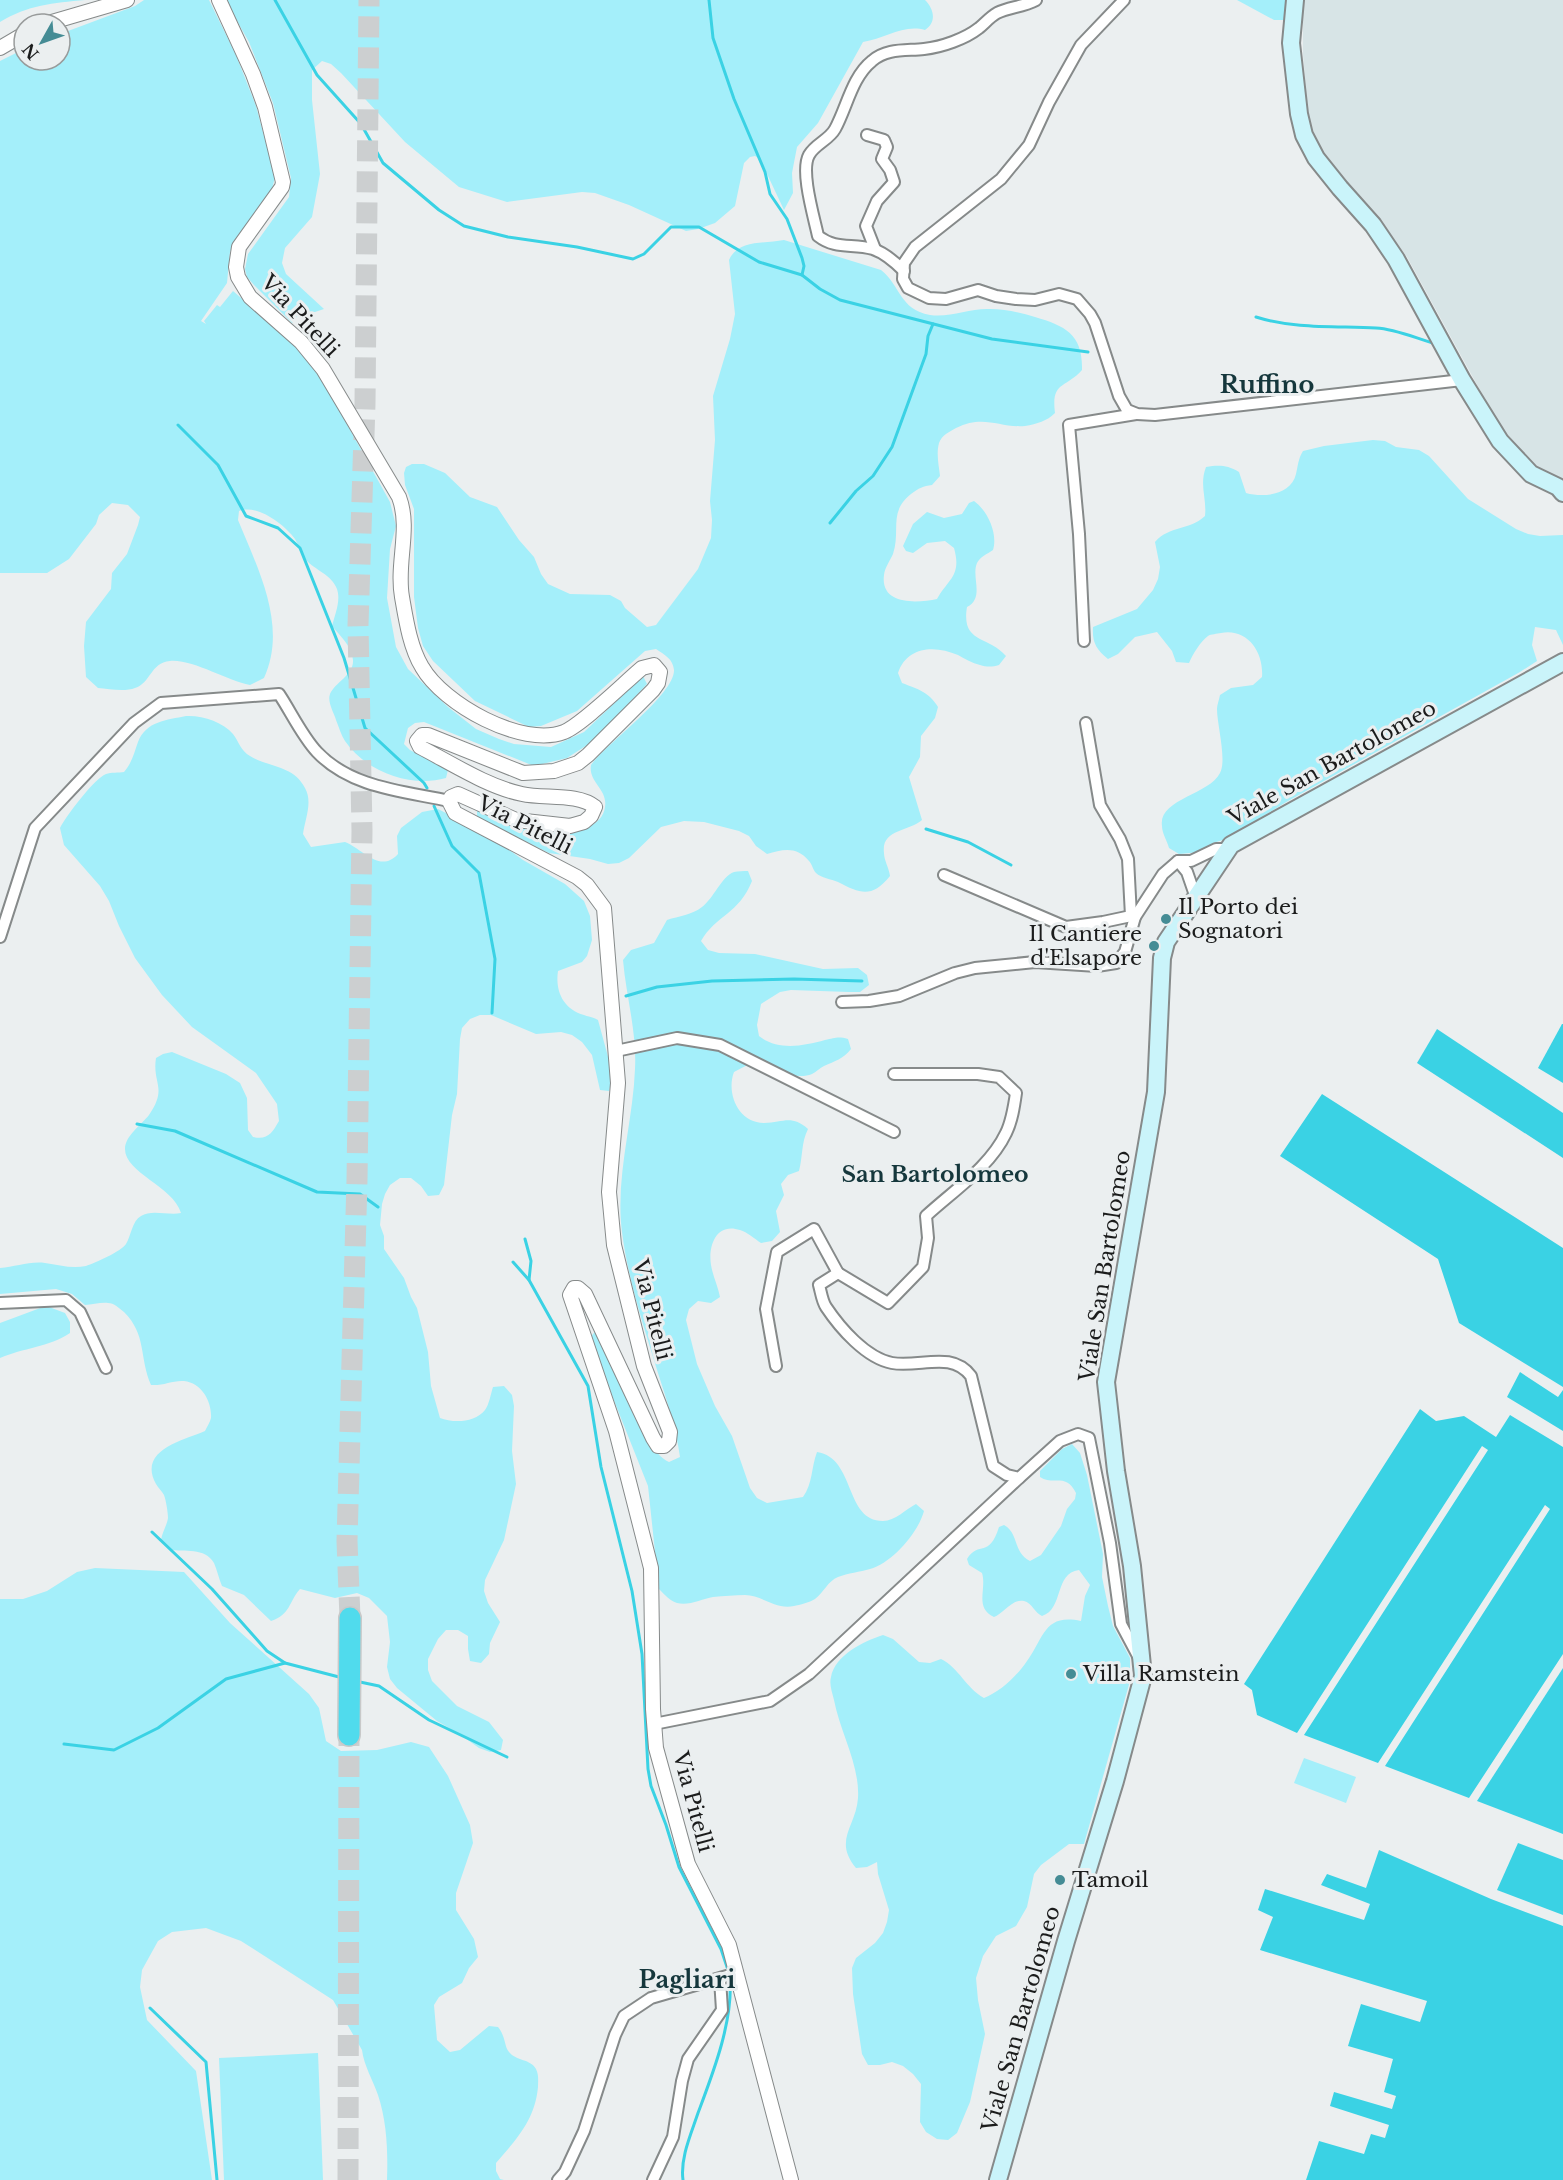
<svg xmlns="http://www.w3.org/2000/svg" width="1563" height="2180" viewBox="0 0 1563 2180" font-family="'Libre Baskerville',serif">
  <rect width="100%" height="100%" fill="#ebeff0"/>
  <!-- built -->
  <polygon fill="#d7e4e6" points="1303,0 1563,0 1563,480 1537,470 1510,445 1407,257 1381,221 1342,179 1319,150 1308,116 1303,54"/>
  <!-- green -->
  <g fill="#a4effa">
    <path d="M0 0H85C53 3 28 5 0 22Z"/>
    <path d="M144 0H209L236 55 256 106 275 177 271 193 233 245 230 252 227 283 201 321 206 324 204 321 217 305 220 307 233 291 305 353 328 390 390 502 396 526 390 549 387 598 396 647 408 669 448 707 476 729 499 739 514 744 551 747 584 732 643 676 647 684 595 740 567 758 534 766 424 722 415 723 408 728 404 744 410 750 448 770 446 778C411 788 366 772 345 741 341 735 339 727 336 720 334 713 327 702 330 694 335 682 354 675 353 660 352 646 340 636 332 626 335 614 341 601 337 589 332 575 315 570 306 560 302 554 299 546 295 539 284 524 257 504 239 511L238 520C258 569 288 626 264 678L250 685C227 681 193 659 170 661 150 663 151 683 135 688 125 692 109 689 98 688L86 677 84 646 86 622 111 589 112 573 127 554 138 525 140 517 128 505 112 503 99 515 96 524 69 559 47 573H0V61L24 49V60H60V34L135 6Z"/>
    <path d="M225 0H925C934 9 937 22 925 30 903 24 885 39 863 42L818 123 797 147 792 173 793 193 784 210 760 159 755 156 750 157 744 163 735 206 715 223 698 229 686 231 629 205 595 193 582 192 507 202 459 187 405 142 341 73 331 64 322 61 312 70V100L320 174 312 217 285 248 282 263 286 274 324 309 315 312H301L292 323 254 285 247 277 245 269 248 254 289 197 291 178 273 103 249 42Z"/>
    <polygon points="1237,0 1287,0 1287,20 1274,20"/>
    <path d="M784 240 881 270C901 286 899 309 930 315 950 318 970 308 990 309 1006 309 1021 313 1035 317 1066 326 1083 335 1082 370 1065 389 1051 381 1055 413 1047 421 1037 424 1025 426 999 428 984 414 956 428 949 432 942 435 939 443 936 454 939 466 940 476L932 485C923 486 919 488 911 494 888 512 901 530 893 554 890 561 885 567 884 575 880 606 918 603 937 599 948 579 962 576 954 548L945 541 927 543 913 553 906 551 903 546 913 524 927 512 944 518 962 514 969 503 974 501C988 511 998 534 993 550 987 554 980 557 977 563 971 577 985 598 967 607 961 644 988 635 1006 656L999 665C992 667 987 667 980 665 972 663 965 659 958 655 935 645 907 646 898 673L902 683C918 689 929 692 938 707L935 718 921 736 920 757 909 777 922 820C908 832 881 829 884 853 884 860 889 868 890 876 872 898 861 894 838 882 831 879 821 878 816 873 813 870 812 864 809 861 797 846 783 849 767 854L756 846 749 836 739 831 704 822 684 821 661 827 629 858 619 863 608 864 590 859 549 853 483 820 477 816V810C494 813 508 825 524 829 547 835 601 837 605 807 608 789 588 782 591 765 606 744 675 694 674 670 673 659 665 655 656 649L645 651 577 711 541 726 529 727 475 701 433 661 423 646 418 628 414 597V509L405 485 404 473 406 467 412 464H424L445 473 470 497 497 507 519 540 534 557 541 574 548 584 570 594 610 595 621 601 625 608 647 627 656 625 698 569 711 538 712 520 710 501 715 440 713 396 730 339 735 314 729 260C738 239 765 244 784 240Z"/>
    <path d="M1373 440 1385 441 1396 447 1419 450 1429 456 1468 499 1516 529 1528 534 1540 536 1563 535V645L1556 630 1535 627 1532 645 1537 661 1520 672 1288 801 1226 839 1213 843 1201 852 1179 854 1169 848C1167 841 1162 833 1162 826 1158 799 1209 795 1220 773 1227 760 1217 725 1217 709 1217 705 1219 700 1220 695L1231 688 1253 685 1262 677C1264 653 1248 628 1221 633 1217 634 1211 634 1208 636 1200 642 1193 654 1189 663L1176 662 1172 651 1157 632 1135 637 1118 654 1108 659C1096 649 1092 642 1093 627L1137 609 1153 590 1158 579 1160 567 1155 542C1170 525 1189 531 1205 516 1207 498 1199 485 1206 467 1219 465 1227 465 1239 472L1246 493C1264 498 1291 495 1296 474 1298 466 1298 459 1303 451L1324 446Z"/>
    <path d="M186 716C202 715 223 722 233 734 239 742 241 751 250 756 270 768 293 765 305 788 313 802 305 819 303 834L311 847 345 842C363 849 380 874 398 854L397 836 401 828 422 812 438 809 489 835 523 860 565 884 584 901 590 916 592 940 587 956 582 962 558 971C555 991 563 1009 584 1015 589 1017 593 1017 598 1020L613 1075 609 1091 600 1090 592 1055 582 1042 572 1035 561 1032 536 1034 491 1015H480L470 1019 462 1028 460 1039 457 1094 452 1115 444 1185 439 1195 428 1196 421 1186 411 1178H400L390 1185 385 1194 382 1204 380 1225 384 1236V1249L404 1278 411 1297 417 1308 428 1352 431 1386 440 1418C453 1423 475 1423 485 1410 489 1405 491 1393 493 1387L504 1386 512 1395 514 1406 512 1451 516 1484 504 1540 485 1580 484 1591 488 1603 500 1622 490 1643 489 1654 481 1663 470 1661 468 1649V1636L458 1630H446L438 1639 428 1659V1670L432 1681 457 1706 489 1722 503 1740 501 1750 490 1752 479 1748 458 1733 437 1721 397 1688 390 1679 387 1667 390 1642 387 1616 369 1598 357 1593 335 1598 300 1589C288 1603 291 1614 271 1621L244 1595 222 1586C219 1579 217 1570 214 1563 205 1547 184 1552 170 1550L161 1540C162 1533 167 1525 168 1518 168 1513 166 1500 164 1495 162 1491 158 1488 156 1484 137 1450 184 1440 205 1431 207 1427 210 1422 211 1418 212 1402 202 1383 184 1381 173 1380 163 1386 151 1385 139 1357 147 1335 124 1312 119 1308 114 1303 108 1303 101 1302 92 1305 85 1305L72 1294 56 1289 0 1294V1268C15 1267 30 1261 45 1263 59 1265 72 1269 86 1266 95 1263 122 1251 126 1244 131 1236 132 1221 141 1216 152 1209 169 1216 181 1213 173 1186 125 1173 125 1149 125 1136 141 1125 149 1115 168 1087 152 1084 156 1058L163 1054 172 1052 226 1074 240 1083 247 1098 248 1130 253 1137C268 1140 272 1133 279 1121L277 1104 256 1073 192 1027 162 995 135 958 119 926 109 901 100 886 64 845 60 828C66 816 94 779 106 774 111 772 119 773 124 772 132 763 134 753 138 742 146 721 167 720 186 716Z"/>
    <path d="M748 871 752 881C739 914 716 915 701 941L708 950 719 953 755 954 823 969 858 968 867 975 869 985 860 992H849L791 990 780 992 761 1004 757 1025 759 1036C778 1051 803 1046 825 1040 835 1038 838 1036 848 1039L851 1049C843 1059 835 1061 824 1066 820 1068 816 1072 812 1074 795 1081 770 1068 753 1062L734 1072C726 1093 738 1123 764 1123 783 1123 791 1114 808 1129 801 1143 803 1156 799 1171L788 1175 781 1184 784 1195 776 1211 780 1232 772 1241 761 1243C755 1239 747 1232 740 1230 716 1222 708 1246 711 1265 713 1277 718 1286 720 1297L711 1303 698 1301 689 1309 686 1320 697 1364 715 1406 732 1436 750 1488 757 1498 767 1503 803 1497C813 1483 811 1468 817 1452 856 1458 844 1521 883 1521 895 1521 906 1509 916 1504L924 1511C918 1533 892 1563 870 1569 860 1572 848 1573 838 1577 828 1581 824 1592 815 1599 811 1602 799 1605 794 1606 775 1610 762 1595 745 1595 735 1595 724 1596 713 1597 702 1599 689 1606 677 1603 670 1601 665 1595 659 1589L648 1486 607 1383 591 1337 596 1330C614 1362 639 1448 669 1462L680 1457C676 1428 667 1401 658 1373 644 1327 628 1280 622 1232 615 1177 633 1123 635 1069 637 1032 626 996 623 960L631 950 654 943 667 920C679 916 692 915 702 907 714 898 721 877 734 872 738 871 744 871 748 871Z"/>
    <path d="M43 1307H49L65 1313 70 1322V1333C49 1347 23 1348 0 1358V1323Z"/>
    <path d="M1072 1444 1080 1453 1087 1475 1103 1554 1102 1577 1108 1606 1113 1626 1130 1658V1681L1084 1844H1069L1041 1865 1034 1874 1027 1907 1016 1926 996 1936 983 1956 976 1978 978 2000 985 2034 970 2102 957 2133 948 2140 937 2139 926 2132 920 2122 921 2084 913 2074 903 2066 892 2062 880 2065H868L862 2054 853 1994 852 1968 856 1958 875 1943 883 1933 887 1922 889 1910 878 1874 877 1862 867 1867 856 1868C833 1840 856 1827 858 1798 860 1765 840 1732 834 1700 832 1692 829 1684 831 1677 835 1655 864 1641 883 1635L893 1639 919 1662 930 1663 941 1659C959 1668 966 1688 984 1698 1000 1692 1017 1676 1027 1661 1044 1638 1044 1613 1081 1621L1085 1596 1090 1585 1079 1570C1054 1573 1064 1609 1042 1616 1035 1613 1032 1603 1024 1601 1013 1598 1003 1614 994 1617 974 1608 987 1589 982 1573L969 1565 967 1559C979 1540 989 1559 999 1527L1004 1525C1019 1533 1013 1553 1030 1561L1041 1555 1061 1526 1067 1509 1075 1499 1076 1493C1066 1472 1054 1486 1040 1477V1471L1062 1449Z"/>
    <path d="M95 1568 184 1572 230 1623 309 1694 319 1708 326 1741 341 1751 377 1750 411 1742 429 1747 448 1776 470 1825 473 1843 456 1893V1910L474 1939 478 1957 469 1968 462 1983 439 1997 434 2005 437 2040 450 2052 460 2050 489 2026 498 2027C506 2037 504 2046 509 2052 516 2061 531 2059 536 2069 539 2075 538 2081 538 2087 535 2120 516 2140 496 2163V2171L500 2179 504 2180H387C388 2152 387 2122 378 2095 373 2080 364 2066 362 2050L333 2000 241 1941 206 1928 172 1932 158 1941 142 1970 140 1987 147 2020 196 2071 212 2180H0V1599H23L47 1591 77 1572Z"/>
    <polygon points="1304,1758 1356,1777 1346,1803 1294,1783"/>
    <polygon points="318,2053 323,2180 224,2180 219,2058"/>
  </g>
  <!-- water -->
  <g fill="#3ad2e4">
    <polygon points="1562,1024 1563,1024 1563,1083 1538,1068"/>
    <polygon points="1437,1029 1563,1113 1563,1158 1417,1063"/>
    <polygon points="1322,1094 1563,1248 1563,1387 1459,1323 1438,1259 1280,1156"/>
    <polygon points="1520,1372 1558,1397 1563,1390 1563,1431 1507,1397"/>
    <polygon points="1420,1409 1436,1421 1464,1416 1496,1437 1510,1415 1563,1447 1563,1654 1469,1798 1385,1766 1550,1509 1545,1505 1378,1763 1304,1735 1488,1450 1482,1446 1297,1733 1257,1715 1252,1690 1244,1684"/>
    <polygon points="1563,1668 1563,1834 1477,1801"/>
    <polygon points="1518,1843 1563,1860 1563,1915 1497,1890"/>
    <polygon points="1379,1850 1491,1899 1563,1926 1563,2180 1306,2180 1319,2141 1364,2154 1371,2134 1385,2138 1389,2125 1330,2106 1334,2092 1392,2109 1396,2096 1384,2092 1393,2059 1348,2046 1361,2004 1420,2022 1427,2001 1260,1950 1273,1917 1258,1910 1265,1889 1364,1920 1370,1904 1321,1885 1327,1874 1366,1888"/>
  </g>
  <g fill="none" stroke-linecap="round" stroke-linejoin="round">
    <!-- stream -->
    <g stroke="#3ad2e4" stroke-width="3">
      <polyline points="275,0 317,75 361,124 383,163 439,210 464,226 508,237 577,247 633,259 644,254 671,227 699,227 759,262 802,275 820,289 840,300 992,339 1088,352"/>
      <polyline points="709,0 713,38 734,99 765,172 770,194 787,219 802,258 804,266 802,275"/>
      <path d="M1256 317C1294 329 1336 326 1376 328 1396 329 1415 338 1433 343"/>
      <polyline points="178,425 218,465 246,516 278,528 300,548 344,658 365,728 424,783 427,788"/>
      <polyline points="830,523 856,491 873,476 892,447 926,354 928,336 933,324"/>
      <polyline points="434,806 452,846 479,873 495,959 492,1013"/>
      <polyline points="926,829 968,842 1011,865"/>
      <polyline points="626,996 657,987 712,981 794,979 862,981"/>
      <polyline points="137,1124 175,1131 317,1192 360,1194 378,1207"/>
      <polyline points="525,1239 531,1261 529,1280"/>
      <polyline points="513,1262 529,1280 588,1386 601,1467 632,1591 642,1654 648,1769 651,1786 666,1825 679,1867 721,1949 729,1973"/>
      <polyline points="152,1532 212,1589 267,1651 285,1663 339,1677"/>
      <polyline points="360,1682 379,1686 429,1720 507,1757"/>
      <polyline points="64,1744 114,1750 158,1728 226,1679 285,1663"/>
      <polyline points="150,2008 206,2062 217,2180"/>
      <path d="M683 2180C680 2158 691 2134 698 2113 713 2073 733 2022 730 1979"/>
    </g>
    <!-- motorway-tunnel -->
    <g stroke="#cccfd0" stroke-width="21" stroke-dasharray="21 10" stroke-linecap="butt">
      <polyline points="350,1618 347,1541 357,1180 362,831 358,625 365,404 369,0"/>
      <polyline points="348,2180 349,1735"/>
    </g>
    <!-- minor casing -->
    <g stroke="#868a8a" stroke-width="14">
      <g id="minor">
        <polyline points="1124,0 1081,45 1049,102 1029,145 1001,179 915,247 904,263 903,279 908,288 929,298 946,299 978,290 996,296 1016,299 1035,300 1059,294 1077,299 1090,314 1095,323 1119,396 1127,410 1137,414 1155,415 1462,380"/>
        <polyline points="867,135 884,140 887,147 882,159 890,170 894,182 877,201 866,226 875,249"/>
        <path d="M904 271C895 262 885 253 873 249 852 243 836 250 818 236 814 217 800 171 809 155 815 144 829 140 835 129 847 107 852 77 872 61 887 48 906 51 924 49 942 47 965 39 979 28 985 23 990 17 997 13 1009 7 1023 7 1036 0"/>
        <polyline points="1084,641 1079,534 1069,425 1136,414"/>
        <polyline points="1086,723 1100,805 1120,839 1128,859 1131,916 1135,917"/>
        <polyline points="1178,861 1187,872 1196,898"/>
        <polyline points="944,875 1066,927 1103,922 1131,916"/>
        <path d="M0 937 35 828 134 723 161 703 279 694C291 712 302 736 317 752 351 788 403 791 449 801"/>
        <polyline points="842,1002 869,1001 899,996 955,973 975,968 1035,962 1097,966 1116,963 1125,952 1135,917 1163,874 1178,861 1191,861 1216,849 1227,849"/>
        <polyline points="616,1051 677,1038 720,1045 894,1132"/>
        <path d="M894 1074H978L999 1077 1016 1093C1014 1107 1012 1121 1006 1133 990 1167 953 1191 926 1216L928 1238 923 1267 888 1303 838 1273 819 1285C821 1292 822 1301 826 1307 840 1328 866 1358 892 1363 920 1368 951 1350 971 1376L993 1466 1007 1475 1019 1478 1060 1441 1078 1434 1089 1438 1110 1543 1121 1624 1138 1656"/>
        <polyline points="0,1303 66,1300 80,1312 106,1368"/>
        <polyline points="776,1366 766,1309 777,1252 814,1229 838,1273"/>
        <polyline points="654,1724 770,1701 809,1674 1019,1478"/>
        <polyline points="558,2180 565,2172 584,2131 615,2035 624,2016 651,1998 737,1973"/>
        <polyline points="653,2180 673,2137 682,2081 688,2059 722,2010 720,1979"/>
      </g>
    </g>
    <!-- tertiary casing -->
    <g stroke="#868a8a" stroke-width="16">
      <g id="tertiary">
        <path d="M219 0 253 74 265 107 283 182 282 187 239 247 236 267 238 277 250 297 301 342 323 369 399 497C411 529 396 563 402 597 406 620 410 647 422 667 443 704 522 748 564 732 583 724 624 683 642 668L654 665 660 672 658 683 653 690 588 755 578 763 554 771 523 773 428 735H422L417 741 420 747C451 763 488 787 522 794 544 799 578 793 595 807L591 816 584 822 570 826 516 820 458 794 451 797 449 801 455 813 577 877 587 885 604 908 618 1083 609 1192 614 1245 644 1366 670 1432 669 1441 664 1446H658L653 1438 585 1294 578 1288H574L570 1295 616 1431 651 1568 653 1709 656 1748 688 1864 729 1945 791 2180"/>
        <polyline points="45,24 127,0"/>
        <polyline points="0,48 24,34"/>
      </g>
    </g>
    <!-- secondary casing -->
    <g stroke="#868a8a" stroke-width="20">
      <g id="secondary">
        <polyline points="1295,0 1291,43 1299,114 1304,135 1316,158 1340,188 1373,225 1396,259 1462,380 1500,441 1531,474 1558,487 1563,493"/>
        <polyline points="998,2180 1066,1941 1115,1781 1143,1676 1132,1566 1116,1471 1106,1382 1156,1092 1162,958 1166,942 1231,845 1563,662"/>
      </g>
    </g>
    <!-- motorway casing -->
    <g stroke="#c8c9c9" stroke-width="24">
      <polyline id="motorway" points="349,1735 350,1618"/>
    </g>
    <!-- minor -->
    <use href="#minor" stroke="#fff" stroke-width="10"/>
    <!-- tertiary -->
    <use href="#tertiary" stroke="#fff" stroke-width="14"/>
    <!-- secondary -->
    <use href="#secondary" stroke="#caf4fa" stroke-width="16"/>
    <!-- motorway -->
    <use href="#motorway" stroke="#50dbed" stroke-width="21"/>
  </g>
  <!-- markers -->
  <g fill="#458c95" stroke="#ebeff0" stroke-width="2">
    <circle cx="1166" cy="919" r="6"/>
    <circle cx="1154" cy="946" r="6"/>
    <circle cx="1071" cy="1674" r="6"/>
    <circle cx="1060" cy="1880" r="6"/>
  </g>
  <g text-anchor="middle" stroke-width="6" stroke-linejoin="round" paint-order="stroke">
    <!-- street labels -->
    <g font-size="21" fill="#1b1c1c" stroke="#ebeff0">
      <text transform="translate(300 316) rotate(47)" y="7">Via Pitelli</text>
      <text transform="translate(1332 763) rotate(-29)" y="7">Viale San Bartolomeo</text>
      <text transform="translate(525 825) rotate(27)" y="7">Via Pitelli</text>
      <text transform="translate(1105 1266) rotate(-81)" y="7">Viale San Bartolomeo</text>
      <text transform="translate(652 1310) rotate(76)" y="7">Via Pitelli</text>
      <text transform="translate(693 1802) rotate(75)" y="7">Via Pitelli</text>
      <text transform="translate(1021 2019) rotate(-74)" y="7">Viale San Bartolomeo</text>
    </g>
    <!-- poi labels -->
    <g font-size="21" fill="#1b1c1c" stroke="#ebeff0" text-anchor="start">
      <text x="1178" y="914">Il Porto dei<tspan x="1178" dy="24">Sognatori</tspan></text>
      <text x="1142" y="941" text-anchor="end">Il Cantiere<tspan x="1142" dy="24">d'Elsapore</tspan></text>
      <text x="1083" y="1681">Villa Ramstein</text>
      <text x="1072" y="1887">Tamoil</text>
    </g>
    <!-- neighbourhood labels -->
    <g font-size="22" font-weight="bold" fill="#15373c" stroke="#ebeff0">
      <text x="935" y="1182">San Bartolomeo</text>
    </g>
    <!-- quarter labels -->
    <g font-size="24" font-weight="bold" fill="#15373c" stroke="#ebeff0">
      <text x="1267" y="393">Ruffino</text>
      <text x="687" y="1988">Pagliari</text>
    </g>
  </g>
  <!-- north arrow -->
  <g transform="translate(42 42) rotate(230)"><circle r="28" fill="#ebeff0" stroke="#989b9b" stroke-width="1.5"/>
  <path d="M0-4.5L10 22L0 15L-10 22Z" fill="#458c95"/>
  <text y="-9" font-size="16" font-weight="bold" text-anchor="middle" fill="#1b1c1c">N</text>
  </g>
</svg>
